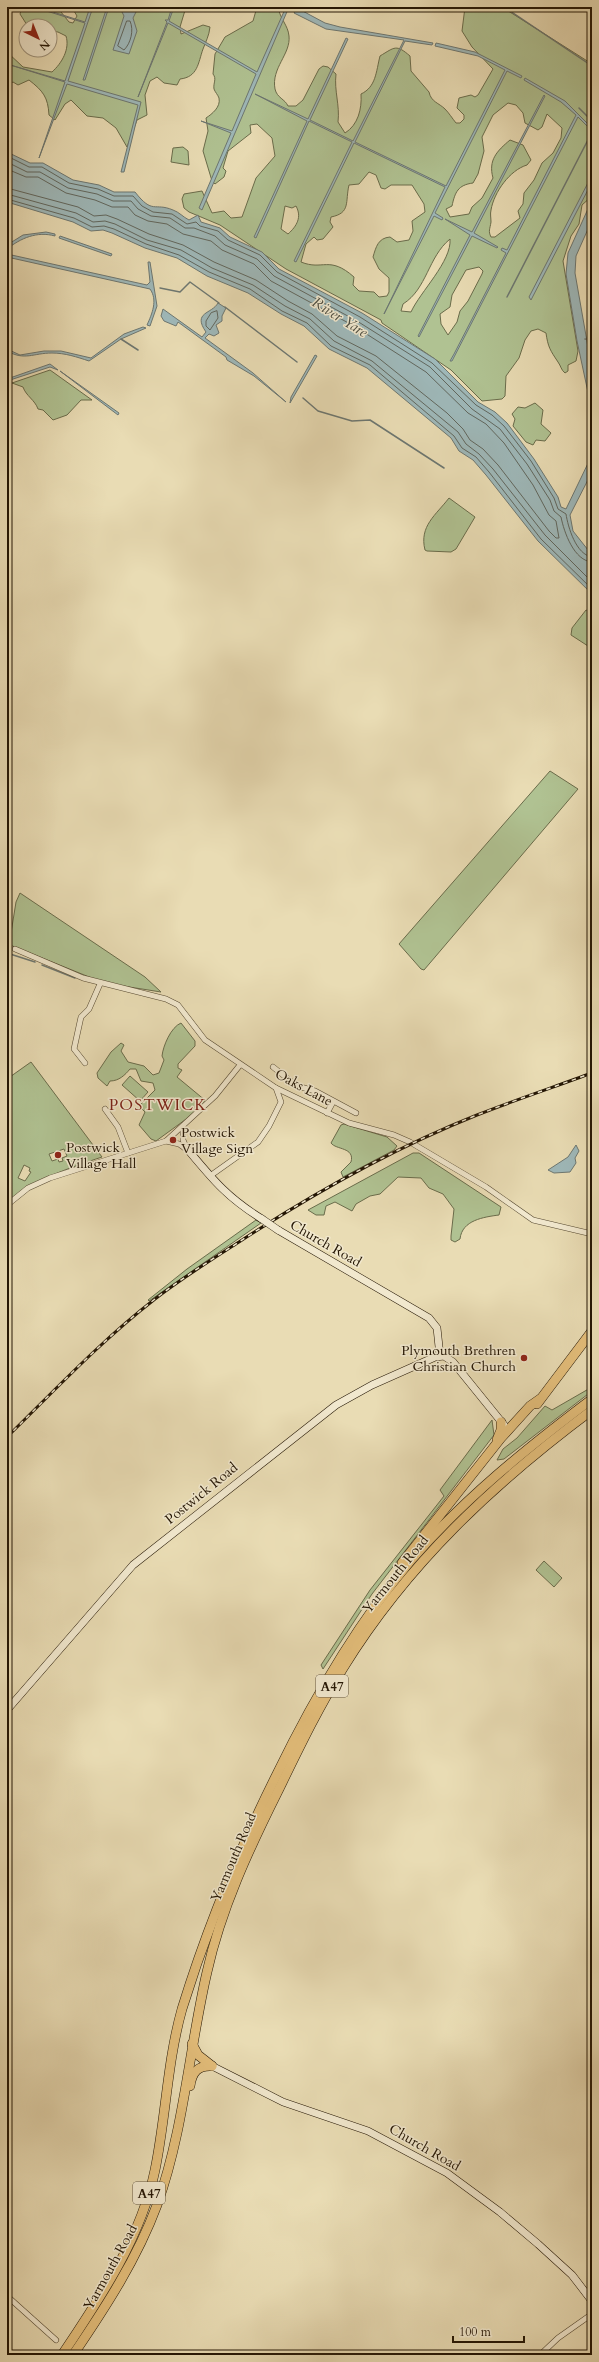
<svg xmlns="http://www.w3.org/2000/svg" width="599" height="2362" viewBox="0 0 599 2362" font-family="Cardo,serif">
  <rect width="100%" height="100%" fill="#e9dcb4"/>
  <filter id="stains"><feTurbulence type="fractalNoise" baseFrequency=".005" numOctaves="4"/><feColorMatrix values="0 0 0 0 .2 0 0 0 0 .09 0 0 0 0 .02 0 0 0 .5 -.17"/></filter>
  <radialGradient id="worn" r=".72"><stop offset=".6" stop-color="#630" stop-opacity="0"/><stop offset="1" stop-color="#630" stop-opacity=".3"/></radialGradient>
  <!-- green -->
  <g fill="#b0c292" stroke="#6a6c4b" fill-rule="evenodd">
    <path d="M22 7H57L69 22 73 23 77 16 74 11 78 7H186L180 27 181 34 203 25 210 27C209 36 206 41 203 49 198 63 198 77 180 79L177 85 164 83 157 77 150 81 145 95 147 115 137 120 127 147 116 128 103 118 87 116 71 100 65 104 55 120 49 115C48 97 43 91 29 80L18 85 13 82 7 85V52L23 67 52 72C62 63 70 49 66 36L58 32 50 31V26L27 25 20 14Z"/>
    <path d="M257 7H278C280 19 288 25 289 36 291 54 271 68 275 89 277 98 285 99 288 106H296L303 100 319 69 323 66 328 67 336 74C334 91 340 105 338 122L345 133C358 125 362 109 361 94 376 87 376 72 380 56 395 47 396 44 410 56L411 71 429 92C431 102 439 103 445 109 449 113 452 118 456 123H460L464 119V115L457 108 459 98 471 95 475 97 478 95 493 69 472 47 462 31 465 7H502L592 64V196L582 205 579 224 571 236 563 261 578 351 576 361 568 365V371L565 373C561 370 561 366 558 362 550 350 548 347 546 333L538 329 531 331 525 340 519 358 506 376 505 396 502 399 482 401 451 370 382 323 381 320 286 269 220 225 189 212 184 208 182 199 184 194 202 191 212 213 224 211 231 218 242 217 256 178 275 156 272 138 257 124 250 125 251 133 228 151 223 168 226 171 224 177 215 184 212 181 203 151 208 131 206 118C212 114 221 107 219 98 218 95 215 92 214 89 213 83 217 79 213 74L215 54 225 37 253 21ZM508 103 516 105 523 113 525 123 538 130 542 127 547 114 562 128 561 138 553 153 542 163 534 180 524 193 523 204 518 211 520 218 495 237H491C488 231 490 229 491 222 491 218 490 214 491 210 494 192 510 170 527 165L531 160 523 145 510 140C497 151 488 160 493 178L482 198 472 207 469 214 450 217 446 209 452 206C455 192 458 185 473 183L478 174 484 151 482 137 493 115ZM369 172 376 175 381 188 385 189 391 185H412L424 204 425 212 412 221 413 231 409 240 397 242 390 237C378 238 376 247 373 257L379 269 389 278V292L387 296 379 297 374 292 359 291 353 285 354 277C329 255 323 271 301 262L306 244 314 237 317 240 323 239 333 227 330 222 331 217C351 213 345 202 349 185L359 184ZM285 206 292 208 296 206C302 217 297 226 288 234L281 229ZM450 239C452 261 420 292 411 312L401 311 403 304C427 289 428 257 450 239ZM479 267 483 271 482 274 468 301 460 311 457 322 448 335 441 324 440 314 450 307 452 295 466 270Z"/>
    <polygon points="183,147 188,151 189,165 171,162 173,148"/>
    <path d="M50 370 92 400H81L67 415 53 420 43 410 38 409C35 400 26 396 23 387L12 383Z"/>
    <polygon points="535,403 543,410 541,424 551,433 545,441 536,440 533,445 526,442 513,426 515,419 512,414 518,407 525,408"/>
    <path d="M449 498 475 517 456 549 451 552 427 551 425 550C419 526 436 515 449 498Z"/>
    <polygon points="586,610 592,612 592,651 588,646 571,635 572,628"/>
    <polygon points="550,771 578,789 424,970 421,969 399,944"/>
    <polygon points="20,893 145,977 161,992 104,983 10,945 7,950 7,901 10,906 9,923 11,933 16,902"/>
    <path d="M181 1023 195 1041V1046L178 1064V1068L182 1070 177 1077 206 1101 189 1117 156 1141 151 1139 139 1125 145 1112 139 1106 155 1090 153 1083 141 1081 136 1069H130C125 1075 119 1081 110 1081L107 1086 98 1078 97 1073 111 1052 121 1043 124 1045 121 1051 128 1062 144 1066 153 1075 159 1073 164 1060 162 1056C163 1046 171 1027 181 1023Z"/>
    <path d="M31 1062 102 1157C66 1169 36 1179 7 1202V1079ZM64 1149 67 1156 62 1158 63 1161 59 1162 58 1159 52 1161 49 1154ZM24 1165 30 1168 29 1171 31 1172 25 1181 18 1178Z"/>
    <polygon points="130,1076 148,1092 140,1101 122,1085"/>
    <path d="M344 1124 387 1137 397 1146 394 1150 343 1177 341 1172 351 1162C355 1147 336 1150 331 1143L341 1125Z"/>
    <path d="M413 1153H419L501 1207 499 1215C484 1217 462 1220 460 1239L455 1242 451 1240V1236L454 1209 443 1194 429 1188 421 1178 398 1177 380 1194 370 1196 356 1204 352 1211 335 1202 326 1206 324 1215H316L308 1210Z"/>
    <polygon points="256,1220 261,1223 149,1301 148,1300 187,1269"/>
    <polygon points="592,1387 592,1391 504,1459 497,1460 503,1449 517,1438 545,1406 552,1410"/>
    <polygon points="492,1420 494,1435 372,1594 323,1669 321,1665 370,1590 444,1496 440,1490"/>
    <polygon points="544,1561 562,1578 554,1587 536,1570"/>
  </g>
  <!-- water -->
  <g fill="#9eb8b9" stroke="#6d7771">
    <polygon points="16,7 37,7 85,22 90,7 93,7 68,81 141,102 124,172 121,172 138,105 67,84 39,158 65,82 7,64 65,81 85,23 37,8"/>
    <polygon points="107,7 109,7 85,80 83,80"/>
    <polygon points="112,7 134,7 137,10 133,18 137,31 129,54 113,50 124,16 121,10"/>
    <polygon points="172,7 174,7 169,21 257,72 286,7 289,7 202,210 199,208 231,133 201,121 232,131 256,74 168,23 138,97 167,22 165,20 168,20"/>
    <polygon points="297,8 325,23 340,27 433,43 432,45 405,41 355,142 446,186 505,70 478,56 435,46 436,43 475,52 522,76 521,78 507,71 435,213 443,218 442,220 434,216 384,314 445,187 354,143 296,262 294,261 352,142 309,121 256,238 254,237 307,121 255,94 308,119 346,38 348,39 310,120 353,141 404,40 326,29 294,13"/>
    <polygon points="525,78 565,101 591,127 590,129 578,117 452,361 450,361 454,354 506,253 501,250 502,248 507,250 576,115 561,102 524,80"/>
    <polygon points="544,95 545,96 474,233 498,247 497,248 472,236 419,337 418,336 470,235 445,219 472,232"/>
    <path d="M7 152 30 163H43L73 180 99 185 114 192H135C153 215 154 202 173 210 179 212 183 217 189 220L198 215 201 222 220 228 230 237 262 252 279 269 362 313 435 359 478 402 495 412 507 423 534 459 558 497 561 507 566 509 592 455V472L570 515 573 531 592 555V594L538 541 486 475 473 460 459 451 451 438 367 368 329 349 304 326 281 314 248 293 207 276 177 258 145 248 112 233 103 230 91 231 73 222 7 202Z"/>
    <polygon points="592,175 592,182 531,300 529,297"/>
    <polygon points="592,200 592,220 576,256 575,273 592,370 592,411 577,341 566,274 568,253"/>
    <path d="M46 232 55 234V236C37 231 21 238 7 249V245L23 235Z"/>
    <polygon points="60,236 112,254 111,256 59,238"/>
    <path d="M7 254 147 285 150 282 148 262H150L157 306 150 326 147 325C152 314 158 300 150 289L7 257Z"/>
    <path d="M218 303 226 308 222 316V321L216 325 219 333 214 336 209 334 205 338 253 373 286 402 254 376 227 360 226 357 178 322 176 326 164 321 161 316 163 309 202 337 206 332C192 312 212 314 218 303Z"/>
    <path d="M143 327 146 328 121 339 89 361C77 357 65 353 52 353 33 353 25 361 7 351V349L20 355 44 351H61L91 358 124 334Z"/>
    <polygon points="315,355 317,356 290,403 291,397"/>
    <polygon points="50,364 58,370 50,367 7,381 7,379"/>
    <polygon points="60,371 119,413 118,415"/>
    <polygon points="576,1145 579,1151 575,1158 576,1163 570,1172 554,1173 548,1170 568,1157"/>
  </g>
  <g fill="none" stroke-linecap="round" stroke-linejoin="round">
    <!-- shore -->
    <g stroke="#61675e" stroke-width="1">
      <path d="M127 21H130C134 30 131 43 124 50L118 46Z"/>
      <path d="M7 156 29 167H42L69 183 98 189 114 196H133L142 206 153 212 172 214 187 224 196 222 200 226 218 231 228 240 260 255 277 272 360 317 432 363 476 405 492 415 504 426 531 461 554 498 558 509 566 514C568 527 576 555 592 557"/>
      <path d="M7 162 27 172H40L68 188 97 194 113 201H131L138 209 151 216 170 218 185 228H194L215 236 225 245 257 259 274 276 357 321 430 367 472 409 500 429 527 464 550 500 554 511 561 517C564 532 574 561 592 562"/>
      <polyline points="7,169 26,177 38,177 66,193 95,200 112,207 128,207 135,215 148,221 167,224 183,234 211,241 222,250 254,264 271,281 354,326 426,372 468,413 486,424 504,443 533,485 549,515 556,521 559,538 556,538 549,531 498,465 483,449 470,440 463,429 447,413 376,356 337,336 312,314 288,301 256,280 214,262 183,245 149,234 117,219 106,215 94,216 78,207 7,188"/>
      <polyline points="7,194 76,213 93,222 105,221 115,224 147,240 181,250 212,268 253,285 285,306 310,319 334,341 372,361 458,432 466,444 479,454 493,469 545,535 592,582"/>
      <polyline points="7,199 74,218 92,227 104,226 114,229 146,244 179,255 209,272 250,289 282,311 307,323 331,346 370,365 454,436 462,448 476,457 489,472 541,539 592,589"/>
      <polygon points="217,311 218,318 210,330 206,326 206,321 211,313"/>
    </g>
    <!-- stream -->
    <g stroke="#6d7771" stroke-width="1.5">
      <polyline points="504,7 592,66"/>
      <polyline points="579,108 592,121"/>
      <polyline points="160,288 180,292 190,282 219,303"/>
      <polyline points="507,297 591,134"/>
      <polyline points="225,307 297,362"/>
      <polyline points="121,339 138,350"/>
      <polyline points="585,339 592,340"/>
      <polyline points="303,398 318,411 352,421 370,420 444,468"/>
      <polyline points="7,953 35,962"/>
      <polyline points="42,965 75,978"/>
    </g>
    <!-- street casing -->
    <g stroke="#554830" stroke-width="6">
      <g id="street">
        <polyline points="15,949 83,978 166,999 178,1005 205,1040 276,1088 349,1123 394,1135 410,1142 486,1187 533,1220 592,1234"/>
        <polyline points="85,1063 74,1049 81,1017 89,1009 100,984"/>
        <polyline points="273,1067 297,1086 315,1091 356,1113"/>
        <polyline points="105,1109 118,1127 128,1153"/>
        <polyline points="327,1113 333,1102"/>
        <polyline points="183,1127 183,1140 187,1149"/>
        <polyline points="166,1141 215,1096 240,1065"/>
        <polyline points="210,1176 258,1142 269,1126 281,1102 276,1088"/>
        <polyline points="7,1205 28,1188 50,1178 166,1141 179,1144 189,1151"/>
        <polyline points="7,2296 56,2340"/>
        <polyline points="540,2355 558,2338 592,2314"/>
      </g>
    </g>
    <!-- secondary casing -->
    <g stroke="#241604" stroke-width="8">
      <g id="secondary">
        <path d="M189 1151C214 1181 228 1198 262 1219"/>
        <polyline points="278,1230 429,1318 437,1328 440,1356"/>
        <polyline points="7,1710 133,1565 336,1405 372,1385 435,1357 444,1356 453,1362 504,1425"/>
        <polyline points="212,2066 283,2102 368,2131 447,2173 500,2212 538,2244 572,2275 592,2301"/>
      </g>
    </g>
    <!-- highway casing -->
    <g stroke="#241604" stroke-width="10">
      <g id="highway">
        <polyline points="537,1404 592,1331"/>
        <polyline points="497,1440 501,1430 501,1422"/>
        <polyline points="402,1563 501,1438 530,1406 540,1399"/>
        <polyline points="192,2044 198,2055 212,2066"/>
        <path d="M190 2086C192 2072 198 2065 212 2066"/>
        <path d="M62 2355C100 2298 141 2238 155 2170 166 2117 167 2062 182 2009 207 1928 239 1850 277 1774 314 1698 356 1625 411 1560 465 1498 527 1448 592 1399"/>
        <path d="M73 2355C105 2308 137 2259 157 2205 184 2130 189 2049 207 1972 221 1909 249 1849 278 1791 298 1750 318 1708 343 1668 408 1563 493 1484 592 1410"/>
      </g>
    </g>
    <!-- street -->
    <use href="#street" stroke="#f1e8ce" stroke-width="5"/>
    <!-- secondary -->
    <use href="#secondary" stroke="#f1e8ce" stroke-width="7"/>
    <!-- highway -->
    <use href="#highway" stroke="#e4be7a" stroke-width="9"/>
    <!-- rail casing -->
    <g stroke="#241604" stroke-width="3">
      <path id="rail" d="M7 1437C55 1390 102 1340 155 1299 182 1278 211 1260 239 1242 314 1193 394 1148 477 1115 515 1100 554 1087 592 1073"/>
    </g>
    <!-- rail -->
    <use href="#rail" stroke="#f1e8ce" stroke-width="1.5" stroke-dasharray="4.5" stroke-linecap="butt"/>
    <!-- secondary-bridge casing -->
    <g stroke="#241604" stroke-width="8" stroke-linecap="butt">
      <polyline id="secondary-bridge" points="262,1219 278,1230"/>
    </g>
    <!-- secondary-bridge -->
    <use href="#secondary-bridge" stroke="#f1e8ce" stroke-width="7"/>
  </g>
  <!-- markers -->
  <g fill="#8f2418" stroke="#f1e8ce" stroke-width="1.5">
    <circle cx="173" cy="1140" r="4"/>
    <circle cx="58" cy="1155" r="4"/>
    <circle cx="524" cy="1358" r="4"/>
  </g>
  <g text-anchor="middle" stroke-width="3" stroke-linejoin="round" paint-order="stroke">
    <!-- shield labels -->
    <g fill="#f1e8ce" stroke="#625541" stroke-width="1">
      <rect x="316" y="1675" width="32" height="22" rx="3"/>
      <rect x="133" y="2182" width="32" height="22" rx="3"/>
    </g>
    <g font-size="13" font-weight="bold" fill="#241604">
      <text x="332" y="1691">A47</text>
      <text x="149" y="2198">A47</text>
    </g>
    <!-- street labels -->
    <g font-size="14" fill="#241604" stroke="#f1e8ce">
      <text transform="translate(304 1087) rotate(28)" y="5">Oaks Lane</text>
      <text transform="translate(326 1243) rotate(30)" y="5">Church Road</text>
      <text transform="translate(201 1493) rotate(-39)" y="5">Postwick Road</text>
      <text transform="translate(395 1574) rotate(-51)" y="5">Yarmouth Road</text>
      <text transform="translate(233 1857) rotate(-67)" y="5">Yarmouth Road</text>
      <text transform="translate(425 2147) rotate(30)" y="5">Church Road</text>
      <text transform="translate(110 2267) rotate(-61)" y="5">Yarmouth Road</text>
    </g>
    <!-- poi labels -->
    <g font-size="14" fill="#241604" stroke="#f1e8ce" text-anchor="start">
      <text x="181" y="1137">Postwick<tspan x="181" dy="16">Village Sign</tspan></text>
      <text x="66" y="1152">Postwick<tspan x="66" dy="16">Village Hall</tspan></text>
      <text x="516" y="1355" text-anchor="end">Plymouth Brethren<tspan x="516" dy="16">Christian Church</tspan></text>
    </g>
    <!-- water labels -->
    <g font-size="15" font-style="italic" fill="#4f4f43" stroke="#f1e8ce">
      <text transform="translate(340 317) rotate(32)" y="5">River Yare</text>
    </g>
    <!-- quarter labels -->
    <g font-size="16" letter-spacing="1" fill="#7a1f14" stroke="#f1e8ce">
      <text x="158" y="1110">POSTWICK</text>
    </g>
  </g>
  <!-- margin -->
  <rect width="599" height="2362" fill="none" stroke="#e9dcb4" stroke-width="24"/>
  <rect x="8" y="8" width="583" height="2346" fill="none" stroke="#241604" stroke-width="2"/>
  <rect x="12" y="12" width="575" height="2338" fill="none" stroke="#241604"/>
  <!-- north arrow -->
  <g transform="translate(38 38) rotate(137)"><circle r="19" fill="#f1e8ce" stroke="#9f947d"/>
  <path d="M0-3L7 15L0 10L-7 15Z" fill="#8f2418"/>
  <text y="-6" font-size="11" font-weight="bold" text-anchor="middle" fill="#241604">N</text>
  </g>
  <!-- scale -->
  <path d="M453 2336v6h71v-6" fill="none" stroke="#241604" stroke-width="2"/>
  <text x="459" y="2336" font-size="12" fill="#241604" stroke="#f1e8ce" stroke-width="3" paint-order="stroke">100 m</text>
  <rect width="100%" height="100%" filter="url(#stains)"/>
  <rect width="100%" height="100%" fill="url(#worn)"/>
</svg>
